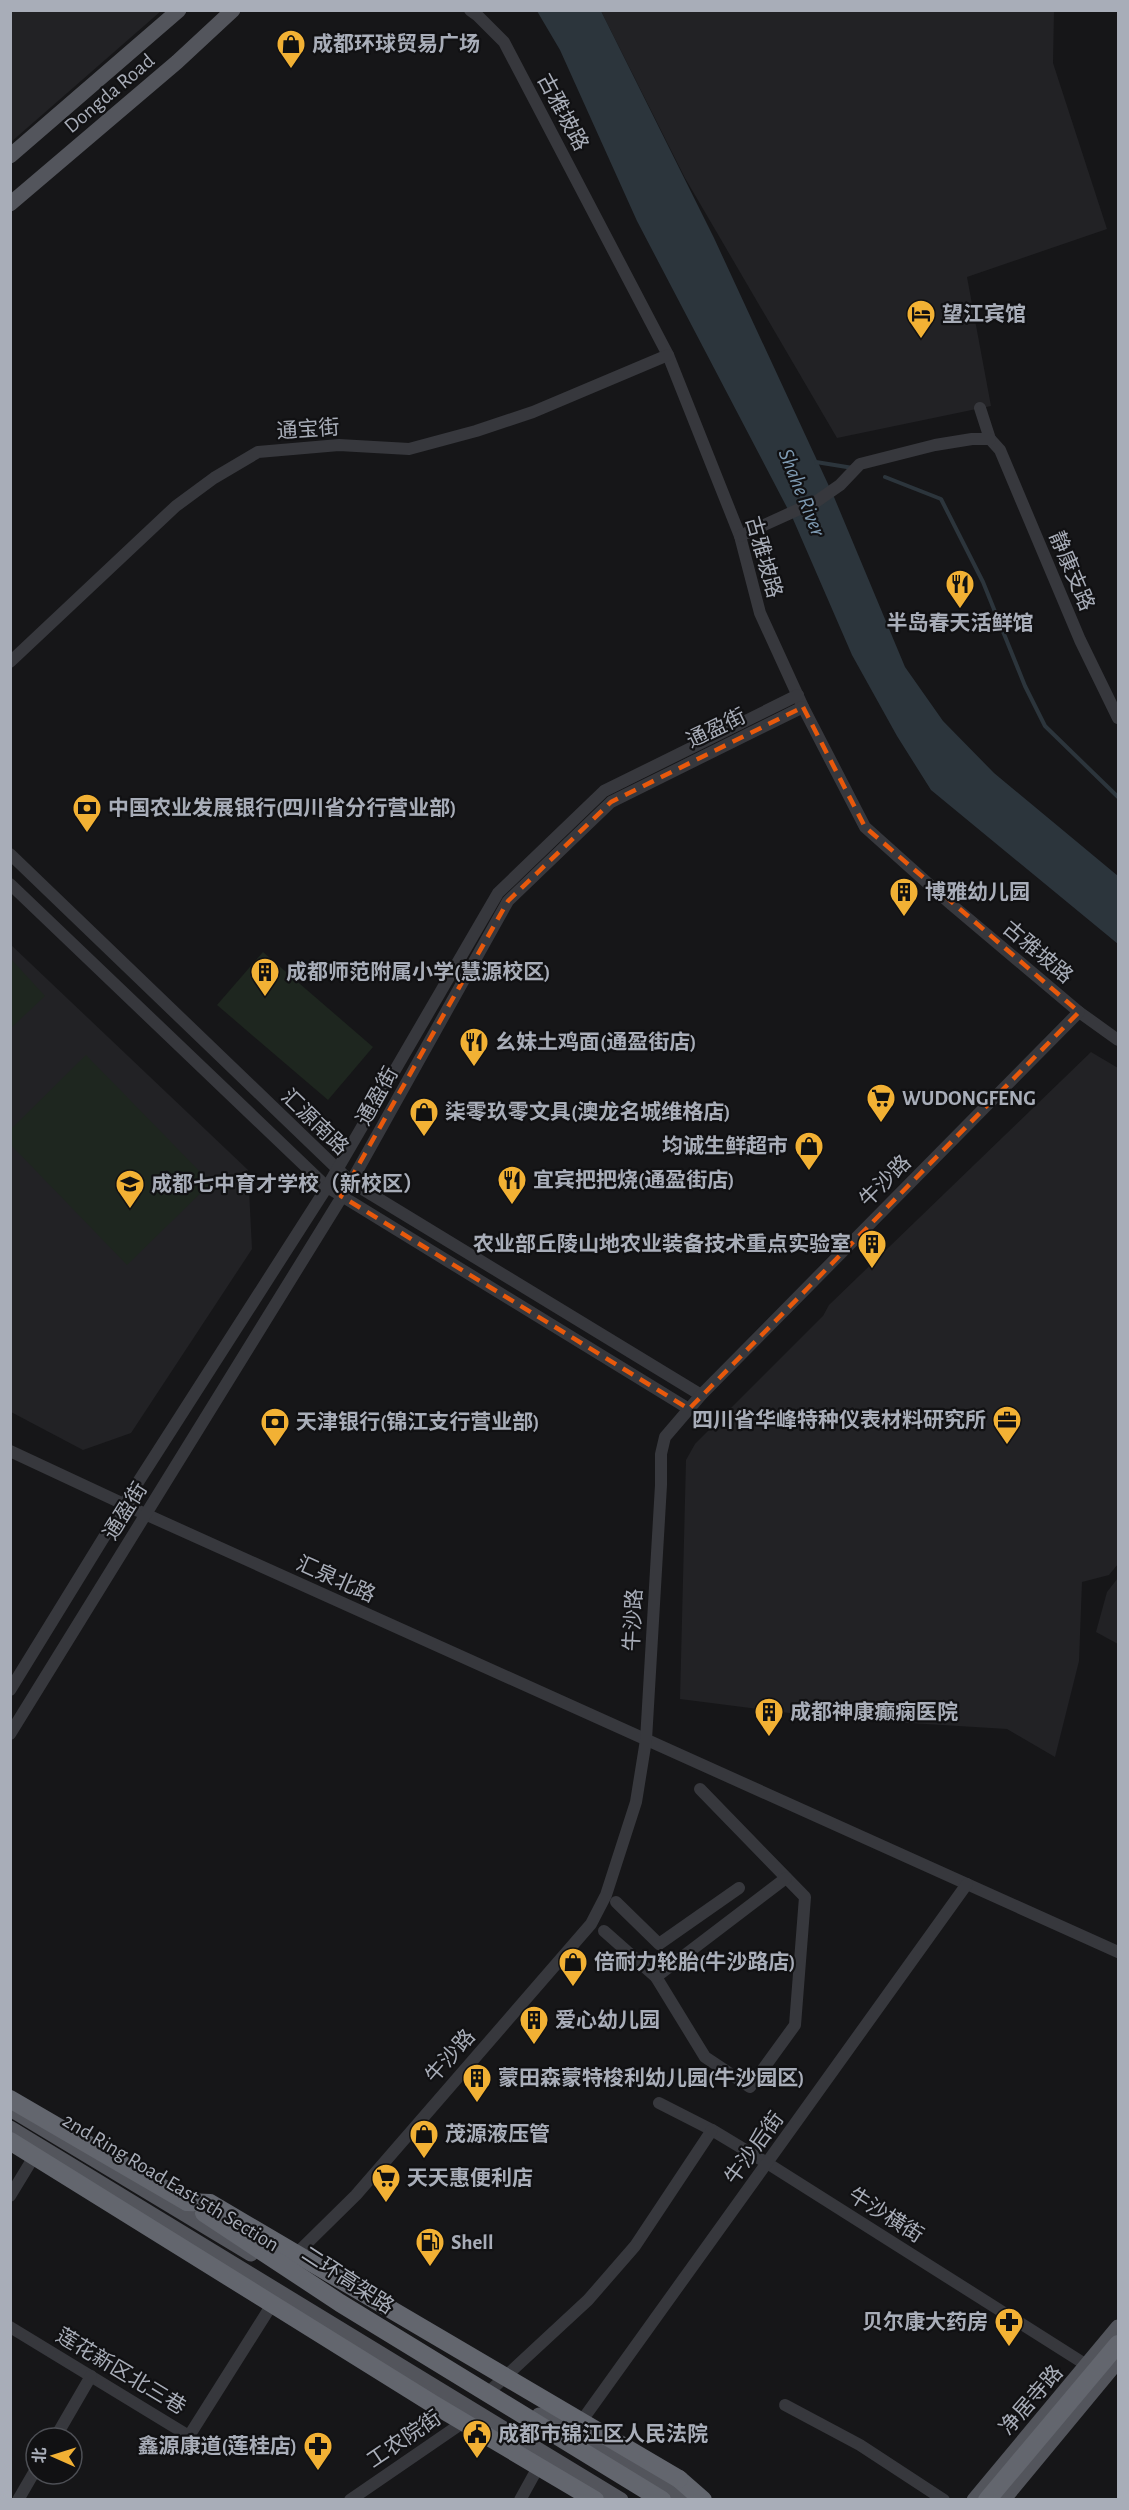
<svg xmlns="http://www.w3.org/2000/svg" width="1129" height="2510" viewBox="0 0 1129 2510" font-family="'Alegreya Sans','Noto Sans SC',sans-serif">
  <rect width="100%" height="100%" fill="#161618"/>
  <!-- built -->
  <g fill="#222225">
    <polygon points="11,10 161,10 161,11 11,142"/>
    <polygon points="601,11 1054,11 1053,63 1107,229 967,277 991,406 837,438 685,178"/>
    <polygon points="10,944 248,1170 252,1249 131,1433 83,1450 11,1412"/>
    <polygon points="1091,1052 1118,1068 1118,1564 1109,1575 1082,1582 1079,1661 1055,1757 1007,1729 829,1718 680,1699 686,1460 695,1444 823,1316 829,1305"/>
    <polygon points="1118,1578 1118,1644 1096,1632 1107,1592"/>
  </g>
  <!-- green -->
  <g fill="#1e261f">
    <polygon points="263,952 373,1047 328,1100 217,1005"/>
    <polygon points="11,959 45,996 11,1028"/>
    <polygon points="86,1055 211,1183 127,1265 11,1145 11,1129"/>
  </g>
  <!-- water -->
  <polygon fill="#2c353c" points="537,11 601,11 714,238 834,497 905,667 943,721 994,773 1118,876 1118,944 931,790 897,736 852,655 793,519 637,221 560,50"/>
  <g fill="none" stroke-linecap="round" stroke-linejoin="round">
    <!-- stream -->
    <g stroke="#2c353c" stroke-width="4">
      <polyline points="816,462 853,468"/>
      <polyline points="885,477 941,499 983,582 1025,686 1045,726 1118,797"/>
    </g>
    <!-- minor -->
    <g stroke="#37383d" stroke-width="12">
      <polyline points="470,10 477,15 504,42 668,355 740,536 760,613 803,707 865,827 952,905 1079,1012 1118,1040"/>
      <polyline points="980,408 990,439 1000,450 1080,640 1118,718"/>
      <polyline points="740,536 817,501 840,485 860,464 935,445 972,439 990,439"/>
      <polyline points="10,662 176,506 214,478 258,452 339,445 409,449 476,431 533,412 668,355"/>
      <polyline points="10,854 351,1182 701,1395"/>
      <polyline points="10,884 327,1187 689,1409"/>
      <polyline points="10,1451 145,1514 1118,1952"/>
      <polyline points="10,1690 133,1490 327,1187 498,893 604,791 798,695"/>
      <polyline points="10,1734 351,1182 508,901 611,802 803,707"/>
      <polyline points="616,1902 659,1944 739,1888"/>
      <polyline points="604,1931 656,1977 705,2057 750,2087 795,2025 805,1897 700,1789"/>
      <polyline points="656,1977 786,1878"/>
      <polyline points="659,2103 712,2130 767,2163 1088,2366"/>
      <polyline points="10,2196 38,2150"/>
      <polyline points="291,2259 356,2195 591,1924 606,1895 636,1802 646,1740 661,1485 661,1454 665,1437 701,1395 1079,1012"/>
      <polyline points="10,2327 189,2436 276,2298"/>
      <polyline points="492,2389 588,2300 635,2246 712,2130"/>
      <polyline points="785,2405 860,2445 944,2500"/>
      <polyline points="578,2426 967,1884"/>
      <polyline points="55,2438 91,2376"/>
      <polyline points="18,2500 36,2469"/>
      <polyline points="350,2500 468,2419"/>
      <polyline points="520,2500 541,2462"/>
    </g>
    <!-- major -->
    <g stroke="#53555c" stroke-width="15">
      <polyline points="10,156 179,10"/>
      <polyline points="10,204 177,62 233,10"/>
      <polyline points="12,2110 251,2254"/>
      <polyline points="10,2128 621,2500"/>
      <polyline points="539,2415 688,2500"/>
      <polyline points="974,2500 1118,2327"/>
      <polyline points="1003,2500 1118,2361"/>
    </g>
    <!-- highway -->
    <g stroke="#63666e" stroke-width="18">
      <polyline points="10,2099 187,2202"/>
      <polyline points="679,2479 703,2500"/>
      <polyline points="987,2500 1118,2344"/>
    </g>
    <!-- highway-bridge -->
    <g stroke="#63666e" stroke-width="18">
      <polyline points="10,2141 433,2404 595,2500"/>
      <polyline points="187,2202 210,2203 679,2479"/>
      <polyline points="204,2213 340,2303 662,2500"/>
    </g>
  </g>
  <!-- marked area -->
  <path fill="none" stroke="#e8590c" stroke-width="4.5" stroke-dasharray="12 8" stroke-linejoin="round" d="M803 707 865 827 1079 1012 689 1409 341 1196 508 901 611 802Z"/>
  <!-- icons -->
  <defs>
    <g id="shop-pin" transform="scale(1.5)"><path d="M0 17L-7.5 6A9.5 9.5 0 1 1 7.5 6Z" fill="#f2b134" stroke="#111113"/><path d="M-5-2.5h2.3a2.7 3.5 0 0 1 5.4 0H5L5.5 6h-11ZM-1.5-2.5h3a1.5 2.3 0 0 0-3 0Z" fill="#111"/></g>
    <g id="hotel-pin" transform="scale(1.5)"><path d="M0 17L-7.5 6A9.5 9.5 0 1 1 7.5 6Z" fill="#f2b134" stroke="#111113"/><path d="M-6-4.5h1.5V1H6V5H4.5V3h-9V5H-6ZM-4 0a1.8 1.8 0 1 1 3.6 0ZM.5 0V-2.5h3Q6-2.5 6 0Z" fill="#111"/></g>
    <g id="restaurant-pin" transform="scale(1.5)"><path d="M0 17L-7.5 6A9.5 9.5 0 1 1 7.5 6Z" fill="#f2b134" stroke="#111113"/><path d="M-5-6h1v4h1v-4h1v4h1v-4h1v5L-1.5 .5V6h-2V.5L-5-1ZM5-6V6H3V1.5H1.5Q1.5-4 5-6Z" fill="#111"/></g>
    <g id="bank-pin" transform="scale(1.5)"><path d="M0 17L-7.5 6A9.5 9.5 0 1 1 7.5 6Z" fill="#f2b134" stroke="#111113"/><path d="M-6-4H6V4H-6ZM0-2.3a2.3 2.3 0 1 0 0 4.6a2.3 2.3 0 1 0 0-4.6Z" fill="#111"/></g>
    <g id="building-pin" transform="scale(1.5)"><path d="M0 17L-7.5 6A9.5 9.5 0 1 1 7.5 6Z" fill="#f2b134" stroke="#111113"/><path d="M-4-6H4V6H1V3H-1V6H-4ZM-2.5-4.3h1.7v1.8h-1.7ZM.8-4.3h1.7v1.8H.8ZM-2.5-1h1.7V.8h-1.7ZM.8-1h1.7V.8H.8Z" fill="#111"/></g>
    <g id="supermarket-pin" transform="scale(1.5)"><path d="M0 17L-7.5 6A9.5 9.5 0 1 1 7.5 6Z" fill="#f2b134" stroke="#111113"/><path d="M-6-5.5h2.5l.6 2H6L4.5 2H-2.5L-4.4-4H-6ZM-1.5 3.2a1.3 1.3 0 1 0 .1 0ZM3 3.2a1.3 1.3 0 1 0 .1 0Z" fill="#111"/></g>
    <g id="school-pin" transform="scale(1.5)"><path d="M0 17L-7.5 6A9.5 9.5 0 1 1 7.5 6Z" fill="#f2b134" stroke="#111113"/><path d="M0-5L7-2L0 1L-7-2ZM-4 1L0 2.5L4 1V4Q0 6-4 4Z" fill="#111"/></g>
    <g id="office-pin" transform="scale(1.5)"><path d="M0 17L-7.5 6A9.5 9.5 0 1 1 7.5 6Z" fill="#f2b134" stroke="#111113"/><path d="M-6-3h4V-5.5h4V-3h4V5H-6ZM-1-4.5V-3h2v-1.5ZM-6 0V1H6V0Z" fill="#111"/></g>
    <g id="fuel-pin" transform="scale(1.5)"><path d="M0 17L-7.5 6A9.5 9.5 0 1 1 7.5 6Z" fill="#f2b134" stroke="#111113"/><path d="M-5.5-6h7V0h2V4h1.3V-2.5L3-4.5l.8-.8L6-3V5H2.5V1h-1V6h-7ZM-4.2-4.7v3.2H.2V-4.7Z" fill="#111"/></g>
    <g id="pharmacy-pin" transform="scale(1.5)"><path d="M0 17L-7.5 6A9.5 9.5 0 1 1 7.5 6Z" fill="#f2b134" stroke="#111113"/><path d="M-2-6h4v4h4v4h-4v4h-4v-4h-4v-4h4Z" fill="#111"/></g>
    <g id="civic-pin" transform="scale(1.5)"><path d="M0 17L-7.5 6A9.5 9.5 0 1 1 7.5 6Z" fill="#f2b134" stroke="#111113"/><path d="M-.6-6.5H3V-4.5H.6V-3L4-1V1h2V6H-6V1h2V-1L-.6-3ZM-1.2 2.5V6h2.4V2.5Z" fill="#111"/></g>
  </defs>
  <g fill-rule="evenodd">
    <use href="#shop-pin" x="291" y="44"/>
    <use href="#hotel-pin" x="921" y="314"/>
    <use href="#restaurant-pin" x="960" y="584"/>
    <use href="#bank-pin" x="87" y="808"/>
    <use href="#building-pin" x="904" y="892"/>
    <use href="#building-pin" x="265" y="972"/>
    <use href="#restaurant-pin" x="474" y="1042"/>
    <use href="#supermarket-pin" x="881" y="1098"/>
    <use href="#shop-pin" x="424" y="1112"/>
    <use href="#shop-pin" x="809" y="1146"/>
    <use href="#restaurant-pin" x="512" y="1180"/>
    <use href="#school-pin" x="130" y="1184"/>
    <use href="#building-pin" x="872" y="1244"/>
    <use href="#office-pin" x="1007" y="1420"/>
    <use href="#bank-pin" x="275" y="1422"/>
    <use href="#building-pin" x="769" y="1712"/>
    <use href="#shop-pin" x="573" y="1962"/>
    <use href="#building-pin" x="534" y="2020"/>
    <use href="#building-pin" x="477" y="2078"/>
    <use href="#shop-pin" x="424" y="2134"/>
    <use href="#supermarket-pin" x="386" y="2178"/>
    <use href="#fuel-pin" x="430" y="2242"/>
    <use href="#pharmacy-pin" x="1009" y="2322"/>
    <use href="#civic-pin" x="477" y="2434"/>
    <use href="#pharmacy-pin" x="318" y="2446"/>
  </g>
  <g text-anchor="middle" stroke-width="4.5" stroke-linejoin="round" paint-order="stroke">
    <!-- poi labels -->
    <g font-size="21" font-weight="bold" fill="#a8adb8" stroke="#111113" text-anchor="start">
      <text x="312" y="51">成都环球贸易广场</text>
      <text x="942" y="321">望江宾馆</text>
      <text x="960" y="630" text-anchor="middle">半岛春天活鲜馆</text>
      <text x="108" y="815">中国农业发展银行(四川省分行营业部)</text>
      <text x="925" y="899">博雅幼儿园</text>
      <text x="286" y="979">成都师范附属小学(慧源校区)</text>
      <text x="495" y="1049">幺妹土鸡面(通盈街店)</text>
      <text x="902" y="1105">WUDONGFENG</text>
      <text x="445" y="1119">柒零玖零文具(澳龙名城维格店)</text>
      <text x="788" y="1153" text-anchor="end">均诚生鲜超市</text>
      <text x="533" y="1187">宜宾把把烧(通盈街店)</text>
      <text x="151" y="1191">成都七中育才学校（新校区）</text>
      <text x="851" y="1251" text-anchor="end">农业部丘陵山地农业装备技术重点实验室</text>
      <text x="986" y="1427" text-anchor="end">四川省华峰特种仪表材料研究所</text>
      <text x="296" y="1429">天津银行(锦江支行营业部)</text>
      <text x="790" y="1719">成都神康癫痫医院</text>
      <text x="594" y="1969">倍耐力轮胎(牛沙路店)</text>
      <text x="555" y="2027">爱心幼儿园</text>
      <text x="498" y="2085">蒙田森蒙特梭利幼儿园(牛沙园区)</text>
      <text x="445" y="2141">茂源液压管</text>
      <text x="407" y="2185">天天惠便利店</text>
      <text x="451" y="2249">Shell</text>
      <text x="988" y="2329" text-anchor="end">贝尔康大药房</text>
      <text x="498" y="2441">成都市锦江区人民法院</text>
      <text x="297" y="2453" text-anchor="end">鑫源康道(莲桂店)</text>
    </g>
    <!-- street labels -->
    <g font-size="21" fill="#a8adb8" stroke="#111113">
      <text transform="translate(109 93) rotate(-40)" y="7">Dongda Road</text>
      <text transform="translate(563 112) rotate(62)" y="7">古雅坡路</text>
      <text transform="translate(308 429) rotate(-4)" y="7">通宝街</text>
      <text transform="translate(764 557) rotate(74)" y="7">古雅坡路</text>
      <text transform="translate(1072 571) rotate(67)" y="7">静康支路</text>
      <text transform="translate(716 728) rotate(-26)" y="7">通盈街</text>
      <text transform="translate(1038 952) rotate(40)" y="7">古雅坡路</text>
      <text transform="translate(377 1096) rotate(-61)" y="7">通盈街</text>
      <text transform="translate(315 1122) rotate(44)" y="7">汇源南路</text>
      <text transform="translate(885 1181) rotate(-45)" y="7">牛沙路</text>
      <text transform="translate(125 1511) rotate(-58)" y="7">通盈街</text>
      <text transform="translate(336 1579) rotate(24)" y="7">汇泉北路</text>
      <text transform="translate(633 1620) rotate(-87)" y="7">牛沙路</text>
      <text transform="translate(450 2056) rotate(-49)" y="7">牛沙路</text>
      <text transform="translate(754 2148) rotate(-54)" y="7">牛沙后街</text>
      <text transform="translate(171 2182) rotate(31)" y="7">2nd Ring Road East 5th Section</text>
      <text transform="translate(886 2215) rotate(32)" y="7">牛沙横街</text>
      <text transform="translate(348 2280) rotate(33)" y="7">二环高架路</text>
      <text transform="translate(121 2371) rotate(31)" y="7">莲花新区北三巷</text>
      <text transform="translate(1031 2400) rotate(-49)" y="7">净居寺路</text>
      <text transform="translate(404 2439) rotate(-34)" y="7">工农院街</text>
    </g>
    <!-- water labels -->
    <g font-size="22" font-style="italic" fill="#7f9bb3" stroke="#111113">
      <text transform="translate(803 492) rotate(68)" y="8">Shahe River</text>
    </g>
  </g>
  <!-- border -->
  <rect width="1129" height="2510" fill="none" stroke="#a8adb8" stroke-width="24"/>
  <!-- north arrow -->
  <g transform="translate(54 2456) rotate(273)"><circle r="28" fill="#111113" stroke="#4d4f55" stroke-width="1.5"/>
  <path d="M0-4.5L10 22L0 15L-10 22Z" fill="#f2b134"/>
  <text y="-9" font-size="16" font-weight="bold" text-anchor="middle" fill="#a8adb8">北</text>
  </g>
</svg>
